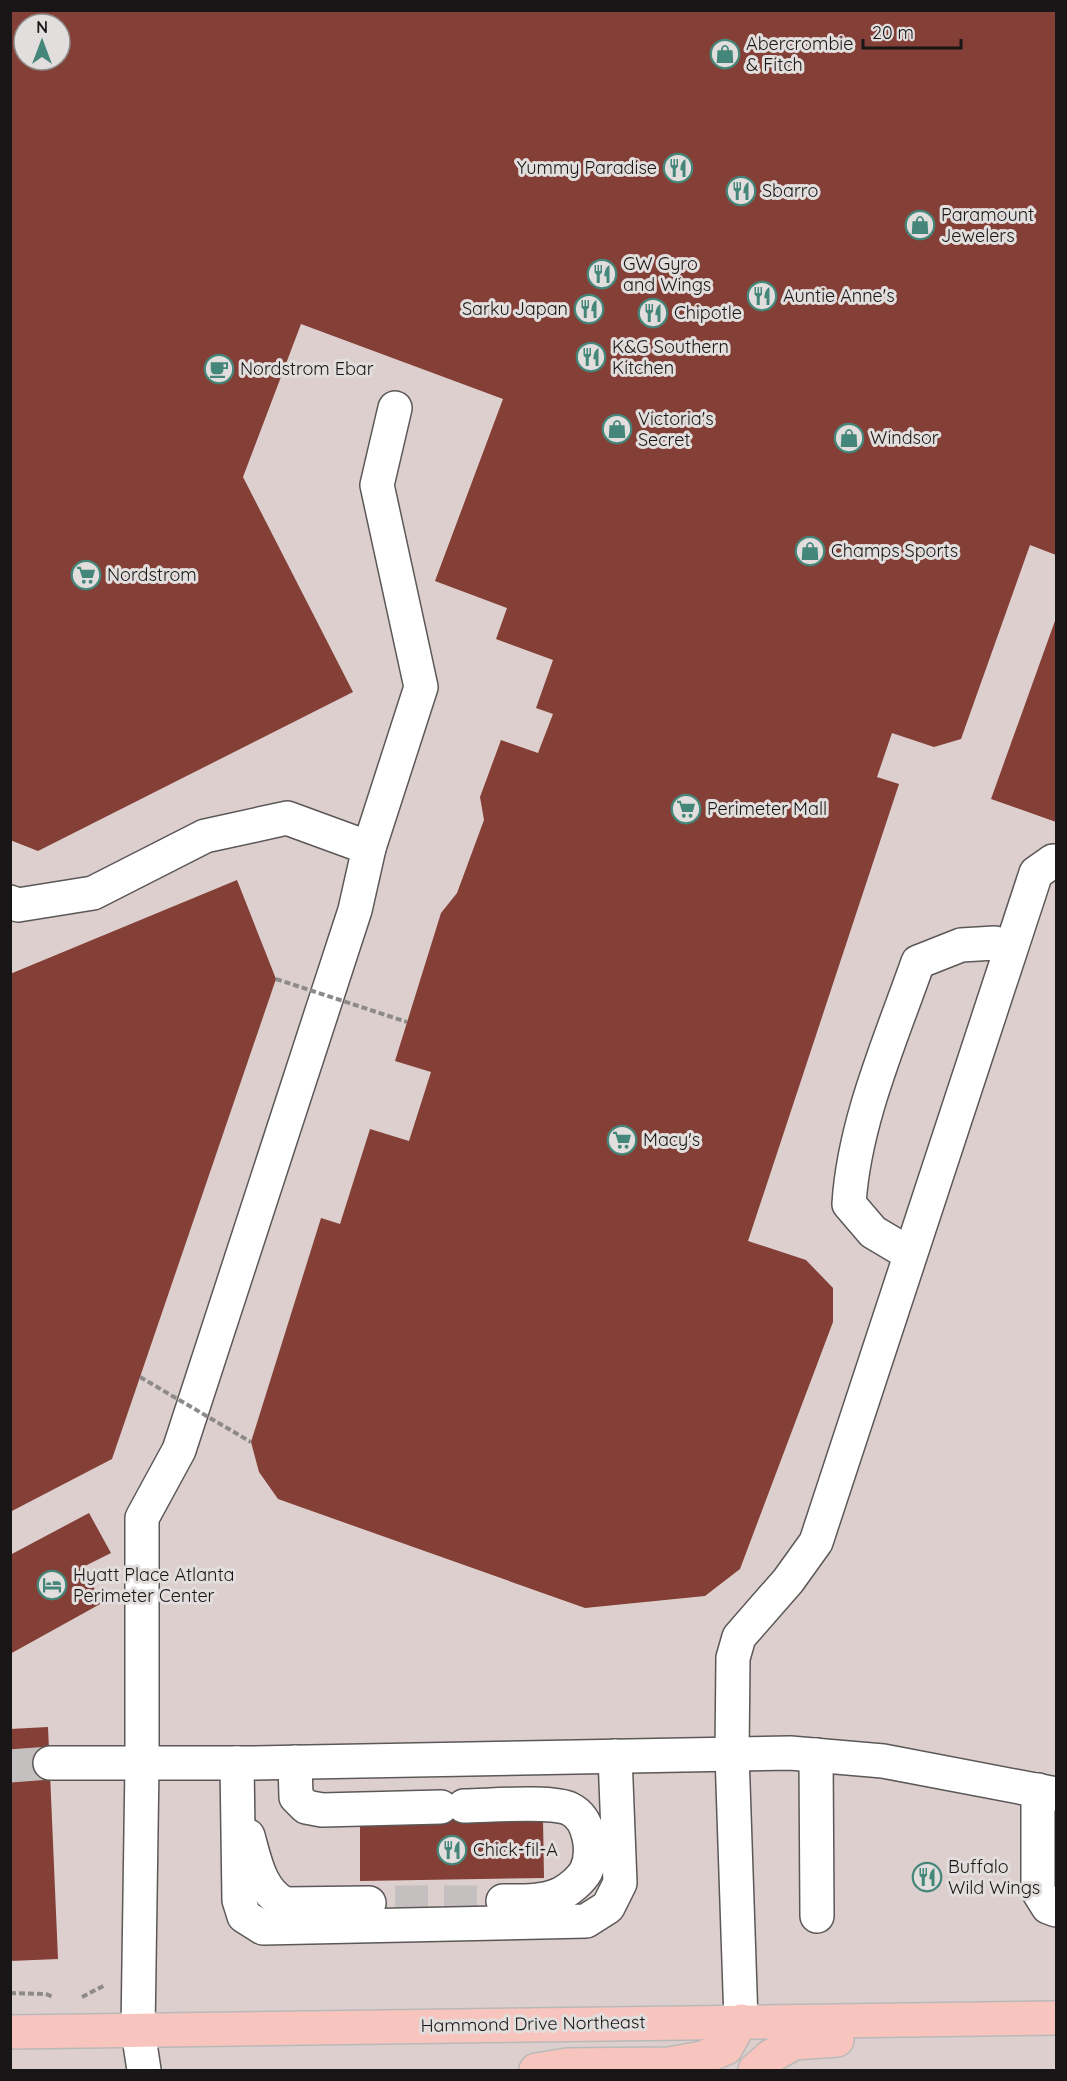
<svg xmlns="http://www.w3.org/2000/svg" width="1067" height="2081" viewBox="0 0 1067 2081" font-family="Quicksand,sans-serif">
  <rect width="100%" height="100%" fill="#e2dedd"/>
  <!-- built -->
  <path fill="#dccfcd" fill-rule="evenodd" d="M11 11H1056V2070H11ZM24 24H60V60H24Z"/>
  <!-- building -->
  <g fill="#843f36" fill-rule="evenodd">
    <path d="M10 10H1056V555L1030 545 961 739 934 747 892 733 877 777 899 784 748 1241 806 1260 833 1288V1322L740 1569 705 1596 585 1608 278 1499 259 1472 251 1442 321 1218 340 1224 370 1129 409 1141 431 1072 395 1061 441 913 457 893 484 820 480 797 501 740 538 753 553 714 536 708 553 660 496 639 507 608 435 581 503 399 301 324 243 477 353 692 38 851 10 840ZM24 24H60V60H24Z"/>
    <polygon points="1056,618 1056,822 991,799"/>
    <polygon points="237,880 276,979 112,1459 10,1512 10,974"/>
    <polygon points="89,1513 111,1553 83,1567 102,1603 10,1654 10,1555"/>
    <polygon points="48,1727 58,1959 10,1961 10,1729"/>
    <polygon points="543,1819 544,1878 360,1881 360,1821"/>
  </g>
  <g fill="none" stroke-linecap="round" stroke-linejoin="round">
    <!-- minor-tunnel -->
    <g stroke="#c4c0bf" stroke-width="33" stroke-dasharray="33 16" stroke-linecap="butt">
      <polyline points="10,1766 50,1763"/>
      <polyline points="395,1902 496,1902"/>
    </g>
    <!-- minor casing -->
    <g stroke="#5b5857" stroke-width="36">
      <g id="minor">
        <polyline points="369,848 421,687 377,485 395,408"/>
        <polyline points="10,902 18,905 93,893 205,836 287,818 369,848 355,910 179,1450 142,1518 142,1764 138,2031 144,2070"/>
        <path d="M910 1254 873 1232 849 1204C854 1122 891 1039 918 962L961 945 995 943 1010 951"/>
        <polyline points="816,1755 817,1916"/>
        <polyline points="295,1762 296,1797 306,1807 322,1810 441,1807"/>
        <polyline points="50,1763 251,1763 790,1753 883,1761 1056,1794"/>
        <polyline points="237,1763 239,1900 244,1916 263,1928 586,1921 608,1907 620,1883 615,1756"/>
        <polyline points="1038,1790 1038,1891 1048,1907 1056,1910"/>
        <path d="M464 1806C487 1806 552 1800 570 1809 590 1819 595 1852 586 1871 581 1880 568 1891 558 1895 541 1902 522 1901 503 1901"/>
        <path d="M248 1836C255 1861 260 1891 285 1904L369 1903"/>
        <polyline points="741,2021 732,1754 733,1658 739,1637 788,1581 816,1542 1036,873 1053,861 1056,861"/>
      </g>
    </g>
    <!-- major casing -->
    <g stroke="#bab9b9" stroke-width="36">
      <g id="major">
        <polyline points="10,2032 1056,2018"/>
        <polyline points="536,2070 567,2065 669,2064 702,2058 726,2048 741,2021"/>
        <polyline points="755,2070 771,2056 794,2043 837,2040"/>
      </g>
    </g>
    <!-- path -->
    <g stroke="#8d8a89" stroke-width="4" stroke-dasharray="6 3" stroke-linecap="butt">
      <polyline points="10,1993 46,1994 53,1997"/>
      <polyline points="82,1997 105,1985"/>
    </g>
    <!-- minor -->
    <use href="#minor" stroke="#fff" stroke-width="33"/>
    <!-- major -->
    <use href="#major" stroke="#f7c5bd" stroke-width="33"/>
    <!-- path-bridge -->
    <g stroke="#8d8a89" stroke-width="4" stroke-dasharray="6 3" stroke-linecap="butt">
      <polyline points="276,979 407,1022"/>
      <polyline points="140,1377 251,1442"/>
    </g>
  </g>
  <!-- icons -->
  <defs>
    <g id="shop-ring" transform="scale(1.5)"><circle r="9.5" fill="#e2dedd" stroke="#44877a" stroke-width="1.5"/><path d="M-5-2.5h2.3a2.7 3.5 0 0 1 5.4 0H5L5.5 6h-11ZM-1.5-2.5h3a1.5 2.3 0 0 0-3 0Z" fill="#44877a"/></g>
    <g id="restaurant-ring" transform="scale(1.5)"><circle r="9.5" fill="#e2dedd" stroke="#44877a" stroke-width="1.5"/><path d="M-5-6h1v4h1v-4h1v4h1v-4h1v5L-1.5 .5V6h-2V.5L-5-1ZM5-6V6H3V1.5H1.5Q1.5-4 5-6Z" fill="#44877a"/></g>
    <g id="cafe-ring" transform="scale(1.5)"><circle r="9.5" fill="#e2dedd" stroke="#44877a" stroke-width="1.5"/><path d="M-5.5-4.5H6V0H3Q3 3.5 0 3.5H-2.5Q-5.5 3.5-5.5 0ZM3-3.2v2h1.7v-2ZM-6 4.5H4V6H-6Z" fill="#44877a"/></g>
    <g id="supermarket-ring" transform="scale(1.5)"><circle r="9.5" fill="#e2dedd" stroke="#44877a" stroke-width="1.5"/><path d="M-6-5.5h2.5l.6 2H6L4.5 2H-2.5L-4.4-4H-6ZM-1.5 3.2a1.3 1.3 0 1 0 .1 0ZM3 3.2a1.3 1.3 0 1 0 .1 0Z" fill="#44877a"/></g>
    <g id="hotel-ring" transform="scale(1.5)"><circle r="9.5" fill="#e2dedd" stroke="#44877a" stroke-width="1.5"/><path d="M-6-4.5h1.5V1H6V5H4.5V3h-9V5H-6ZM-4 0a1.8 1.8 0 1 1 3.6 0ZM.5 0V-2.5h3Q6-2.5 6 0Z" fill="#44877a"/></g>
  </defs>
  <g fill-rule="evenodd">
    <use href="#shop-ring" x="725" y="54"/>
    <use href="#restaurant-ring" x="678" y="168"/>
    <use href="#restaurant-ring" x="741" y="191"/>
    <use href="#shop-ring" x="920" y="225"/>
    <use href="#restaurant-ring" x="602" y="274"/>
    <use href="#restaurant-ring" x="762" y="296"/>
    <use href="#restaurant-ring" x="589" y="309"/>
    <use href="#restaurant-ring" x="653" y="313"/>
    <use href="#restaurant-ring" x="591" y="357"/>
    <use href="#cafe-ring" x="219" y="369"/>
    <use href="#shop-ring" x="617" y="429"/>
    <use href="#shop-ring" x="849" y="438"/>
    <use href="#shop-ring" x="810" y="551"/>
    <use href="#supermarket-ring" x="86" y="575"/>
    <use href="#supermarket-ring" x="686" y="809"/>
    <use href="#supermarket-ring" x="622" y="1140"/>
    <use href="#hotel-ring" x="52" y="1585"/>
    <use href="#restaurant-ring" x="452" y="1850"/>
    <use href="#restaurant-ring" x="927" y="1877"/>
  </g>
  <g text-anchor="middle" stroke-width="6" stroke-linejoin="round" paint-order="stroke">
    <!-- poi labels -->
    <g font-size="18" fill="#181616" stroke="#e2dedd" text-anchor="start">
      <text x="746" y="50">Abercrombie<tspan x="746" dy="21">&amp; Fitch</tspan></text>
      <text x="657" y="174" text-anchor="end">Yummy Paradise</text>
      <text x="762" y="197">Sbarro</text>
      <text x="941" y="221">Paramount<tspan x="941" dy="21">Jewelers</tspan></text>
      <text x="623" y="270">GW Gyro<tspan x="623" dy="21">and Wings</tspan></text>
      <text x="783" y="302">Auntie Anne's</text>
      <text x="568" y="315" text-anchor="end">Sarku Japan</text>
      <text x="674" y="319">Chipotle</text>
      <text x="612" y="353">K&amp;G Southern<tspan x="612" dy="21">Kitchen</tspan></text>
      <text x="240" y="375">Nordstrom Ebar</text>
      <text x="638" y="425">Victoria's<tspan x="638" dy="21">Secret</tspan></text>
      <text x="870" y="444">Windsor</text>
      <text x="831" y="557">Champs Sports</text>
      <text x="107" y="581">Nordstrom</text>
      <text x="707" y="815">Perimeter Mall</text>
      <text x="643" y="1146">Macy's</text>
      <text x="73" y="1581">Hyatt Place Atlanta<tspan x="73" dy="21">Perimeter Center</tspan></text>
      <text x="473" y="1856">Chick-fil-A</text>
      <text x="948" y="1873">Buffalo<tspan x="948" dy="21">Wild Wings</tspan></text>
    </g>
    <!-- street labels -->
    <g font-size="18" fill="#181616" stroke="#e2dedd">
      <text transform="translate(533 2024) rotate(-1)" y="6">Hammond Drive Northeast</text>
    </g>
  </g>
  <!-- border -->
  <rect width="1067" height="2081" fill="none" stroke="#181616" stroke-width="24"/>
  <!-- north arrow -->
  <g transform="translate(42 42)"><circle r="28" fill="#e2dedd" stroke="#918e8d" stroke-width="1.5"/>
  <path d="M0-4.5L10 22L0 15L-10 22Z" fill="#44877a"/>
  <text y="-9" font-size="16" font-weight="bold" text-anchor="middle" fill="#181616">N</text>
  </g>
  <!-- scale -->
  <path d="M863 39v9h98v-9" fill="none" stroke="#181616" stroke-width="3"/>
  <text x="872" y="39" font-size="18" fill="#181616" stroke="#e2dedd" stroke-width="4.5" paint-order="stroke">20 m</text>
</svg>
